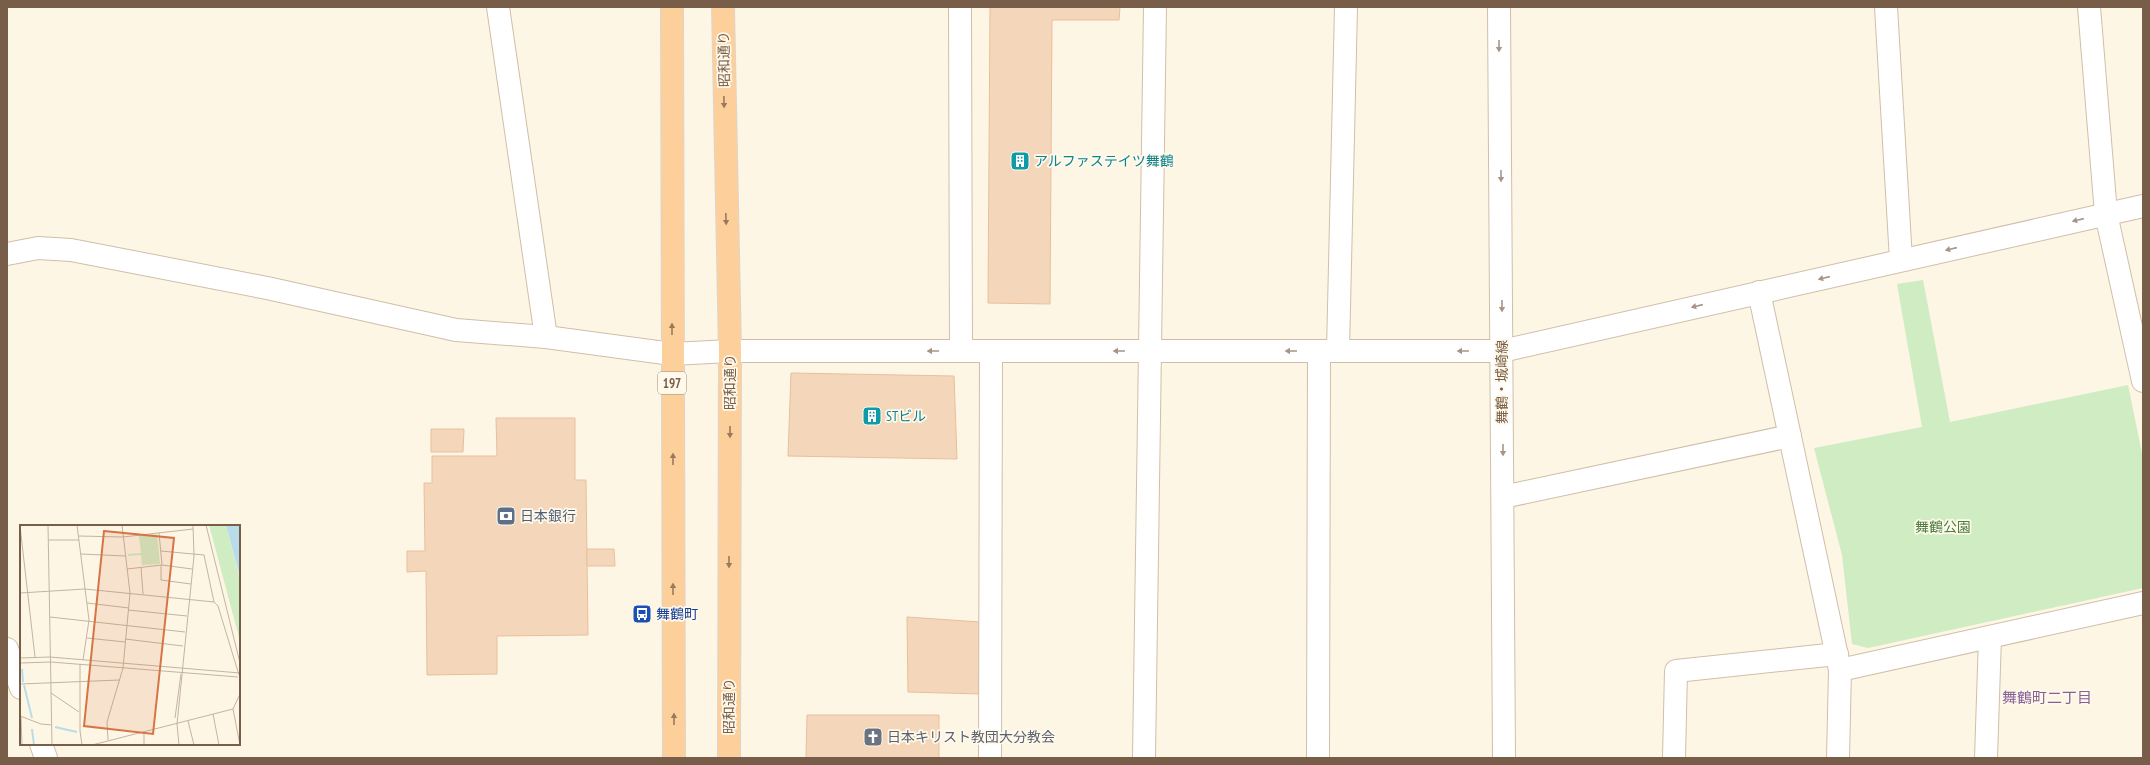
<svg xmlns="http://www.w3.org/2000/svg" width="2150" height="765" viewBox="0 0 2150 765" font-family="'PT Sans Narrow','Noto Sans JP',sans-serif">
  <rect width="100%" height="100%" fill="#fdf6e5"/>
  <!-- green -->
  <polygon fill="#cfecc2" points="1923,280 1950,422 2128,385 2143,458 2143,588 1868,648 1852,644 1842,555 1814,448 1922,427 1897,284"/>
  <!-- building -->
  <g fill="#f4d7bb" stroke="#e8bf9b">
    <polygon points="990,7 1120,7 1119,20 1052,20 1050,304 988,303"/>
    <polygon points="791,373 954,376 957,459 788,456"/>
    <polygon points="496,418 575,418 575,480 586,480 588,635 497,636 497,674 427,675 426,571 407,572 407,551 425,551 424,483 432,483 432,456 497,456"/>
    <polygon points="431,429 464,429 463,452 431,452"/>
    <polygon points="587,549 614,549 615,566 587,566"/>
    <polygon points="907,617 980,622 980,694 908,692"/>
    <polygon points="807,715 939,715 939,758 806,758"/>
  </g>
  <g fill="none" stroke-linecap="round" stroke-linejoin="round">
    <!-- minor casing -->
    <g stroke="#d0beaa" stroke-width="24">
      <g id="minor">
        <polyline points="498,7 546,337"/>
        <polyline points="960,7 961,351"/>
        <polyline points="1499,7 1504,758"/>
        <polyline points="1886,7 1901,260"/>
        <polyline points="2089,7 2106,214 2143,381"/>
        <polyline points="7,254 38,248 71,250 267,288 456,330 546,337 672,354 730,351 1502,351 2143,206"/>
        <polyline points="1759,292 1840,670 1838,758"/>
        <polyline points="1338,350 1346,7"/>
        <polyline points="1503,497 1790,436"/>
        <polyline points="7,649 21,688"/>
        <polyline points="1840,670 2143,603"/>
        <polyline points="41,744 46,758"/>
        <polyline points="990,758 991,351"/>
        <polyline points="1144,758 1155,7"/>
        <polyline points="1318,758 1319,351"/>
        <polyline points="1674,758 1676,671 1837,654"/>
        <polyline points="1986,758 1990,637"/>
      </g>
    </g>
    <!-- trunk casing -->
    <g stroke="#dcd5cf" stroke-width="24">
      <g id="trunk">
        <polyline points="672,7 674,758"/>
        <polyline points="723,7 730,351 729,758"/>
      </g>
    </g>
    <!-- minor -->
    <use href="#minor" stroke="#fff" stroke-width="22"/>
    <!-- trunk -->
    <use href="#trunk" stroke="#fdcf9a" stroke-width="22"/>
  </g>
  <!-- one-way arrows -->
  <defs><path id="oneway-solid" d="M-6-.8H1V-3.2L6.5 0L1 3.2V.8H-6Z"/></defs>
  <g fill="#a79688">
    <use href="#oneway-solid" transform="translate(1499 46) rotate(90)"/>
    <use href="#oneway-solid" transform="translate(1501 176) rotate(90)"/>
    <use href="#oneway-solid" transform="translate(2078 220) rotate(167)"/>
    <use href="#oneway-solid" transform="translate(1951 249) rotate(167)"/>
    <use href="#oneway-solid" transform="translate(1824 278) rotate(167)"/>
    <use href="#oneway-solid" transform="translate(1502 306) rotate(90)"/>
    <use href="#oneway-solid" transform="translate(1697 306) rotate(167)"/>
    <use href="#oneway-solid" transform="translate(933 351) rotate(-180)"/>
    <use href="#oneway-solid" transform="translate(1119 351) rotate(180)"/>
    <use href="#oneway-solid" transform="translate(1291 351) rotate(180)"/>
    <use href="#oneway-solid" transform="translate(1463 351) rotate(-180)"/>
    <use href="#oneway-solid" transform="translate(1503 450) rotate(90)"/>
  </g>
  <g fill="#997a5c">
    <use href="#oneway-solid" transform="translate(724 102) rotate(89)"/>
    <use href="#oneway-solid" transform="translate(726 219) rotate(88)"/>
    <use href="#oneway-solid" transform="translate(672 329) rotate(-90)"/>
    <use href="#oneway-solid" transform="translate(730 432) rotate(90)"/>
    <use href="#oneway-solid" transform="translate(673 459) rotate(-90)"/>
    <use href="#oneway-solid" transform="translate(729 562) rotate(90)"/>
    <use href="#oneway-solid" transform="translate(673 589) rotate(-90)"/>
    <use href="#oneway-solid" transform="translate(674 719) rotate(-90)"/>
  </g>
  <!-- icons -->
  <defs>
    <g id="building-square" transform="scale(1)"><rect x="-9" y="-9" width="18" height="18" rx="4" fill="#0f9aa8" stroke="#fff9ec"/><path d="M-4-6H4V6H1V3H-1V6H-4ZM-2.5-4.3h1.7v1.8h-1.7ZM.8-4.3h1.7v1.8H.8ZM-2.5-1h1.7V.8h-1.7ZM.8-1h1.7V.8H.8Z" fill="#fff"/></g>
    <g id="bank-square" transform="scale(1)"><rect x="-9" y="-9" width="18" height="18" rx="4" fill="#5c6f8a" stroke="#fff9ec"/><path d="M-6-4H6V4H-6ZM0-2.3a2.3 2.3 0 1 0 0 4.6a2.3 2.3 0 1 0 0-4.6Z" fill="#fff"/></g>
    <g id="bus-square" transform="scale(1)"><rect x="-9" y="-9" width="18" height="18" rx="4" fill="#1a4fb4" stroke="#fff9ec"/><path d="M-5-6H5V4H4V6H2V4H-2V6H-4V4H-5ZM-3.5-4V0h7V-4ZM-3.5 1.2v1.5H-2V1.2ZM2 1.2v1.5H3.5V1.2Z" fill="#fff"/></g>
    <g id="church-square" transform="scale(1)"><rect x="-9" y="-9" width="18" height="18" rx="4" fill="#6b7280" stroke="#fff9ec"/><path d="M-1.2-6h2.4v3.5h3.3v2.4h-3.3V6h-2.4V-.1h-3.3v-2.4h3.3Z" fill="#fff"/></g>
  </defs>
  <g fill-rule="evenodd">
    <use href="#building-square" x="1020" y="161"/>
    <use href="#building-square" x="872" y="416"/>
    <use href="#bank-square" x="506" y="516"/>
    <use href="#bus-square" x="642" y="614"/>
    <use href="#church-square" x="873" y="737"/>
  </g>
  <g text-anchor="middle" stroke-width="3.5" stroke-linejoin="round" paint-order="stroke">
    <!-- shield labels -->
    <rect fill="#fff9ec" stroke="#a08c79" stroke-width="1" x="658" y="372" width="28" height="22" rx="3"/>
    <g font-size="13" font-weight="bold" fill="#785e48">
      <text x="672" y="388">197</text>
    </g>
    <!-- street labels -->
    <g font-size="14" fill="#785e48" stroke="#fff9ec">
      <text transform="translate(724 59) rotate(-91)" y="5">昭和通り</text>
      <text transform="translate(730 382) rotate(-90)" y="5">昭和通り</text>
      <text transform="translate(1502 382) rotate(-90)" y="5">舞鶴・城崎線</text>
      <text transform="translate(729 706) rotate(-90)" y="5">昭和通り</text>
    </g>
    <!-- culture labels -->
    <g font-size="14" fill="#0d838f" stroke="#fff9ec" text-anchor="start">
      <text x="1034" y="166">アルファステイツ舞鶴</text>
      <text x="886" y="421">STビル</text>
    </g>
    <!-- service labels -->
    <g font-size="14" fill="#4e5e75" stroke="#fff9ec" text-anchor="start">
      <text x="520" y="521">日本銀行</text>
    </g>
    <!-- park labels -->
    <g font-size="14" fill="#4c7f40" stroke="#fff9ec">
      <text x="1943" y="532">舞鶴公園</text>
    </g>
    <!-- transit labels -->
    <g font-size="14" fill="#164399" stroke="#fff9ec" text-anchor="start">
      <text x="656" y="619">舞鶴町</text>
    </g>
    <!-- worship labels -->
    <g font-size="14" fill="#5b616d" stroke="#fff9ec" text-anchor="start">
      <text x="887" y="742">日本キリスト教団大分教会</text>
    </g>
    <!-- neighbourhood labels -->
    <g font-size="15" fill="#886095" stroke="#fff9ec">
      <text x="2047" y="703">舞鶴町二丁目</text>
    </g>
  </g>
  <!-- overview -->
  <g transform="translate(20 525)">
    <rect width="220" height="220" fill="#fdf6e5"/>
    <path d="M189 0H206L220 55V116ZM137 9 140 39 122 40 121 30 108 31V29L121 28 119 11Z" fill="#cfecc2"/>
    <path d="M206 0H220V53Z" fill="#b8dde8"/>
    <path fill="none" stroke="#b8dde8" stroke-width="2" d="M2 144 3 157M4 160 12 193M35 202 57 207M12 204 14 220"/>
    <path fill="none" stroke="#c4b4a1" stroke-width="1" d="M28 0 32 220M57 0 69 95 63 135M186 0 220 138M0 1 15 132M139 8 142 40M59 11 103 12 173 4M28 15H59M141 26 184 30 194 77M61 29 106 31M141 40V55L171 59M121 42 123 69M107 44 142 40 172 44M0 68 65 64 194 77 198 81 219 150M67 78 109 83M108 85 167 91M30 92 165 107M67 113 105 117M105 114 163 121M0 133 30 132 220 148M0 138 31 137 218 152M60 139V206L62 220M0 159 100 155M31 168 59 187M213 184 220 220M193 189 199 220M0 191 21 199 32 200M1 192 2 220M155 193 161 149M168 196 174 220M124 207V220M88 215 87 197 103 143 110 68 102 0M72 220 213 184 220 169M159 220 157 199 174 31 173 0"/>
    <path fill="#d67445" fill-opacity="0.15" stroke="#d67445" stroke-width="2" d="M84 6 154 13 133 209 64 201Z"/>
    <rect width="220" height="220" fill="none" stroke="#785e48" stroke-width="2"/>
  </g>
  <!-- border -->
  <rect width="2150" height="765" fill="none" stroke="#785e48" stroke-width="16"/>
</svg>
